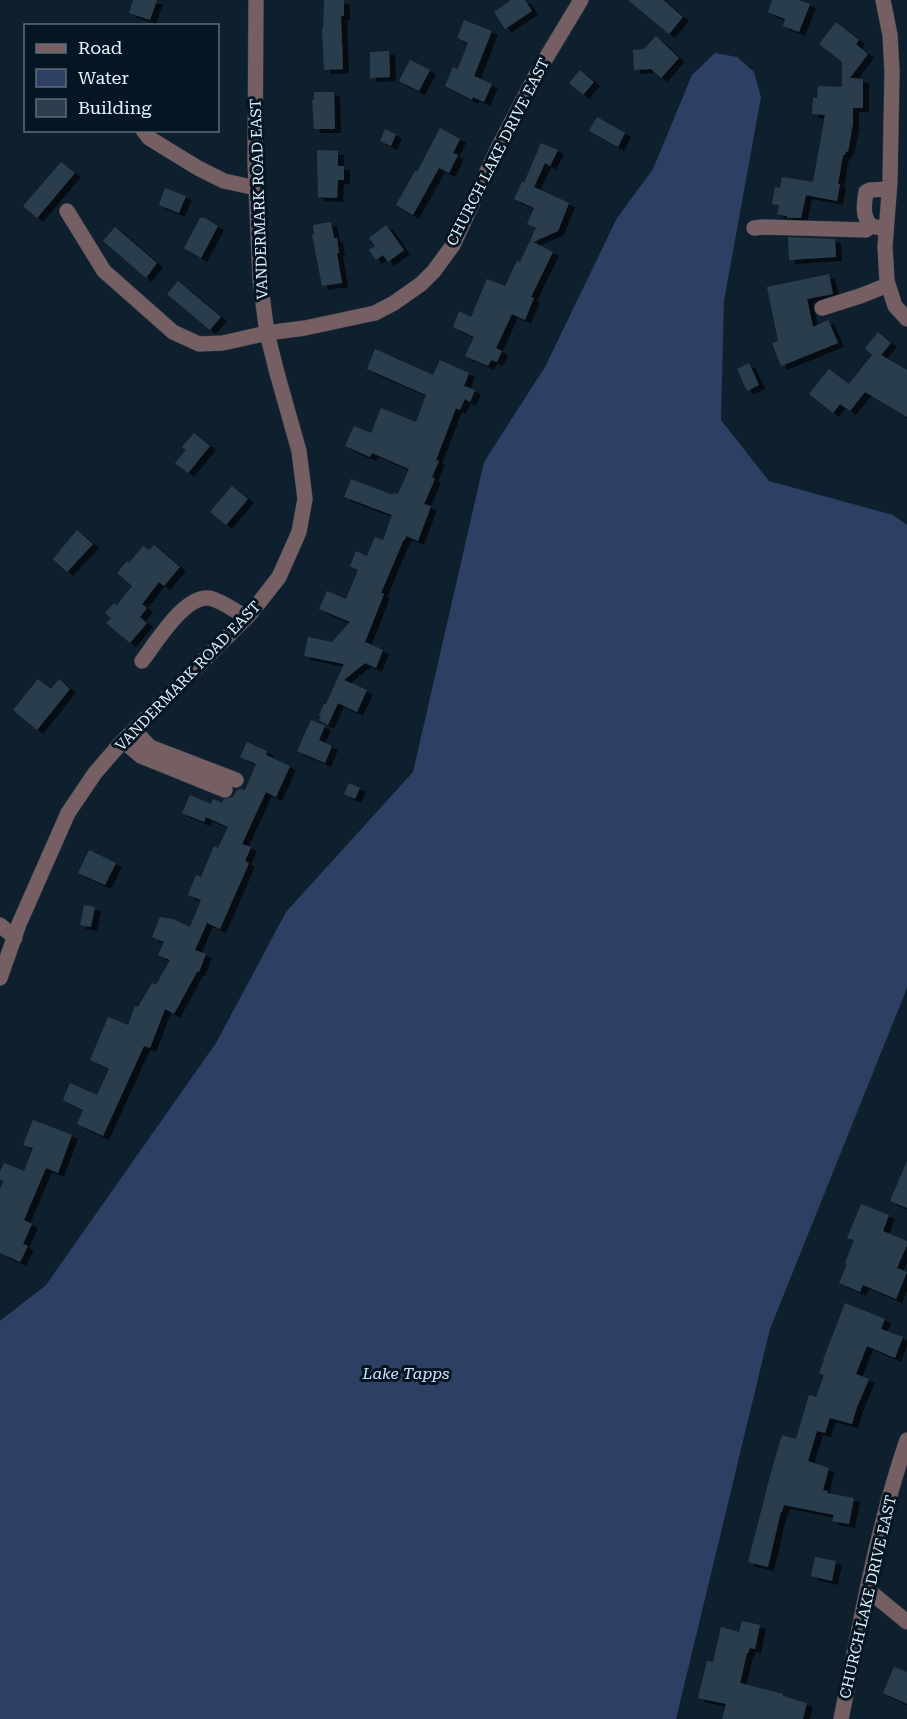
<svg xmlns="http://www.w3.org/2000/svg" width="907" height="1719" viewBox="0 0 907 1719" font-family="'Roboto Serif',serif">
  <defs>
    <filter id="shadow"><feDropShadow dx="6" dy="4" stdDeviation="0" flood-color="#0009"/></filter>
  </defs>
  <rect width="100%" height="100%" fill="#0e1f2d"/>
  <!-- water -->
  <polygon fill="#2d3f63" points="715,53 737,57 754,72 761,97 724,301 721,420 769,481 893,515 907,525 907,988 770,1329 676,1719 0,1719 0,1321 46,1285 216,1043 286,912 413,772 484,462 545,367 617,218 653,169 692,75"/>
  <!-- building -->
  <g fill="#2c3e4d" filter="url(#shadow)">
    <polygon points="133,0 157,0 150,20 129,13"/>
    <polygon points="324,0 344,0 344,16 341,16 343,69 324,70 322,29 323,29"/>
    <polygon points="511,0 525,0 532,11 505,29 494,12"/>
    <polygon points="628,0 663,0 683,17 669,34"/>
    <polygon points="772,0 799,0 810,4 799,32 783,26 785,19 768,12"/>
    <polygon points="464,20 492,31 474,76 492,84 484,102 473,97 472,100 445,86 453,67 458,69 468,43 457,38"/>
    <polygon points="836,22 859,40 856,44 868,54 850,78 863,79 863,108 853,108 853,124 848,152 846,151 845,155 843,155 838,184 840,184 837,201 806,195 801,218 787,218 787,216 777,214 779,205 772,204 775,187 780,188 782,177 813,182 825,115 812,114 813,98 817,98 818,86 842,87 842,62 819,44"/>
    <polygon points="656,36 679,58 661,78 651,69 634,70 633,50 644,49"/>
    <polygon points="389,51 390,77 370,78 370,52"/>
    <polygon points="410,60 430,70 419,91 399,81"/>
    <polygon points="580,70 594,82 583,95 569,83"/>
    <polygon points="314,92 334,92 335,129 314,129 312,100 314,100"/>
    <polygon points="597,117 625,133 618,147 589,131"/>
    <polygon points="440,128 460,139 453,153 458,155 449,173 439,168 413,215 396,205 415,171 417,172"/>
    <polygon points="385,129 396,134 391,146 380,141"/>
    <polygon points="541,143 558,150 550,166 545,163 534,187 569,203 558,231 533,242 553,252 531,297 534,298 525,320 512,314 496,348 502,351 497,362 491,360 488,366 465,356 474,337 453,327 459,311 471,317 487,279 505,286 517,261 520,262 536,228 527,224 534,208 514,199 522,182 524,183"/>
    <polygon points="317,150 338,151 338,166 344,166 344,180 338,180 337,198 318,197"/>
    <polygon points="61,162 75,173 37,218 23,206"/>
    <polygon points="165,188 186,196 179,213 159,205"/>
    <polygon points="200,218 205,218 218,226 201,258 184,248"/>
    <polygon points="331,222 334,238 337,238 339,253 337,253 342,283 322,286 312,234 314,234 313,225"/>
    <polygon points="386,225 404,250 388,262 383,255 376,260 369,250 375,246 369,238"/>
    <polygon points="115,227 157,263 146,278 103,241"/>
    <polygon points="788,237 835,239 836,257 789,260"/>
    <polygon points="829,274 833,294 807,299 813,327 828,320 838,343 781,366 772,343 778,341 767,287"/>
    <polygon points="178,281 221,317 210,330 167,294"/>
    <polygon points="878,332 891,343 881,355 907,370 907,417 865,392 850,411 840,404 833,413 809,394 829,369 849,384 872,355 865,348"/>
    <polygon points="375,349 433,375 440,360 469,373 464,386 475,390 470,402 465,399 460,410 456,408 436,460 439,461 432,477 435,479 424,504 431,506 418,541 406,536 405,540 404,539 381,593 384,594 365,642 383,650 376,668 365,663 344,680 367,690 357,712 338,703 328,725 319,720 321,716 319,715 324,704 326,704 344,664 304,656 308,637 332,642 350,622 319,609 327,591 346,599 358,570 350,566 356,551 367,556 375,537 383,540 392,515 344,497 351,479 393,495 393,493 398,494 409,469 372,453 370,457 345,446 354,426 371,433 381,408 416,422 426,395 367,369"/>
    <polygon points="749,363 759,385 747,391 737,369"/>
    <polygon points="194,433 210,446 188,473 175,463 186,450 182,447"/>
    <polygon points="232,486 248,499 226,525 210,512"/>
    <polygon points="77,530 93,544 67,572 53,559"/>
    <polygon points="154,545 180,567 164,586 159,582 142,604 147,608 140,617 147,623 130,643 106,623 111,618 105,613 114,603 117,605 132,586 117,573 127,561 129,563 143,546 149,550"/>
    <polygon points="38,679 51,689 59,679 70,689 37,730 13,710"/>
    <polygon points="311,720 325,726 319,740 332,746 325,763 297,751"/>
    <polygon points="247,742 267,751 266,755 290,766 276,797 266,792 242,844 251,847 245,861 249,863 220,929 207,923 195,950 206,954 199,972 197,972 174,1014 165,1009 150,1048 144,1046 103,1136 77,1124 83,1110 63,1100 70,1083 97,1095 109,1069 90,1060 108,1017 128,1025 135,1006 138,1007 152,983 156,985 170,960 158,955 164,942 152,937 160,917 173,919 190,927 201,900 188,895 196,875 201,877 214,846 218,848 228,827 206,817 204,822 182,813 190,795 211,804 213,799 222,803 224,799 233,797 237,790 240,789 245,790 256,764 240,757"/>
    <polygon points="349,783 360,788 355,799 344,794"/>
    <polygon points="89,850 116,863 105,885 78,873"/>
    <polygon points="84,905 95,907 91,927 80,925"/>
    <polygon points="33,1120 72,1135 58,1173 46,1168 24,1220 32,1224 23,1244 28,1246 20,1262 0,1253 0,1189 4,1181 0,1179 0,1172 4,1163 24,1171 33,1148 23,1145"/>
    <polygon points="907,1161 907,1208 890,1201"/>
    <polygon points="861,1204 889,1215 883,1231 907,1241 907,1245 897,1268 907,1272 896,1299 863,1285 860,1292 839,1283 847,1264 845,1263 854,1240 847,1238"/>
    <polygon points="845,1303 885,1319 881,1329 903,1337 895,1358 867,1346 856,1374 869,1379 857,1407 852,1424 830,1418 825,1433 817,1431 808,1461 829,1468 823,1490 828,1491 827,1493 854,1498 849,1524 832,1521 834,1515 784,1505 782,1512 781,1511 768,1567 748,1562 770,1476 782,1435 796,1439 809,1395 816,1397 824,1375 819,1373 824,1360 823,1360"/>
    <polygon points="815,1557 836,1561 832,1581 811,1576"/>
    <polygon points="742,1621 760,1625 755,1649 750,1648 748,1653 747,1653 740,1683 783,1694 783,1696 807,1703 803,1719 722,1719 726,1704 698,1698 707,1661 713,1662 721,1627 739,1632"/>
    <polygon points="894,1667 907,1672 907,1704 883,1693"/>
  </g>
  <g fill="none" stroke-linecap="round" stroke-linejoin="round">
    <!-- minor casing -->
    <g stroke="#2c3d4a" stroke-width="16">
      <g id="minor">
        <polyline points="883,0 890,35 892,72 890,181 885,246 887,281 895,306 907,319"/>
        <polyline points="143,130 149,138 198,168 224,181 256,188"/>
        <polyline points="67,211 104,271 173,332 199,344 223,343 267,333 305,328 375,313 394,303 421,284 434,271 453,245 498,148 537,73 581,0"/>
        <path d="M871 226C862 216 864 205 866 192L870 190 889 189"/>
        <polyline points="754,228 763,227 866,230 871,226 886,229"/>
        <polyline points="822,308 860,296 888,285"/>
        <path d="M142 661C156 643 187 590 213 599 225 603 236 612 247 617"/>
        <polyline points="134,730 150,747 236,780"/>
        <polyline points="123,741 141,756 225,790"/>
        <polyline points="0,925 15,938"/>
        <polyline points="0,978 19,924 68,813 95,773 121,743 250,614 279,577 299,532 305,499 299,451 277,373 267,333 260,280 255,162 256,0"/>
        <polyline points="868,1590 907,1622"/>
        <path d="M841 1719C860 1626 876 1530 907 1440"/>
      </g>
    </g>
    <!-- minor -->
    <use href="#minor" stroke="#765f62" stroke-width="15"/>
  </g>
  <g text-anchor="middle" stroke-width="6" stroke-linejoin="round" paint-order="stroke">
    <!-- street labels -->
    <g font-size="15" fill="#e7f2fc" stroke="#051623">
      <text transform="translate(498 152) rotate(-63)" y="5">CHURCH LAKE DRIVE EAST</text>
      <text transform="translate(259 199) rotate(-92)" y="5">VANDERMARK ROAD EAST</text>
      <text transform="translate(188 676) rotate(-46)" y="5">VANDERMARK ROAD EAST</text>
      <text transform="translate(868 1597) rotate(-77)" y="5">CHURCH LAKE DRIVE EAST</text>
    </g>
    <!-- water labels -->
    <g font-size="16" font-style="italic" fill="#d2e0fa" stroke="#051623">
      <text x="406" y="1379">Lake Tapps</text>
    </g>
  </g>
  <!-- legend -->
  <rect x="24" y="24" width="195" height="108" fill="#051623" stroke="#5f6e7a" stroke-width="1.5"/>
  <rect x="36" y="44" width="30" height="9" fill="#765f62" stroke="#5f6e7a" stroke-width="1.5"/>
  <text x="78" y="54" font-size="18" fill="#e7f2fc">Road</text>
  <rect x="36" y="69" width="30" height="18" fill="#2d3f63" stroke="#5f6e7a" stroke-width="1.5"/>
  <text x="78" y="84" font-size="18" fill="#e7f2fc">Water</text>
  <rect x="36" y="99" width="30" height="18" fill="#2c3e4d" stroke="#5f6e7a" stroke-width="1.5"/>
  <text x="78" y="114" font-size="18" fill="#e7f2fc">Building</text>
</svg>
